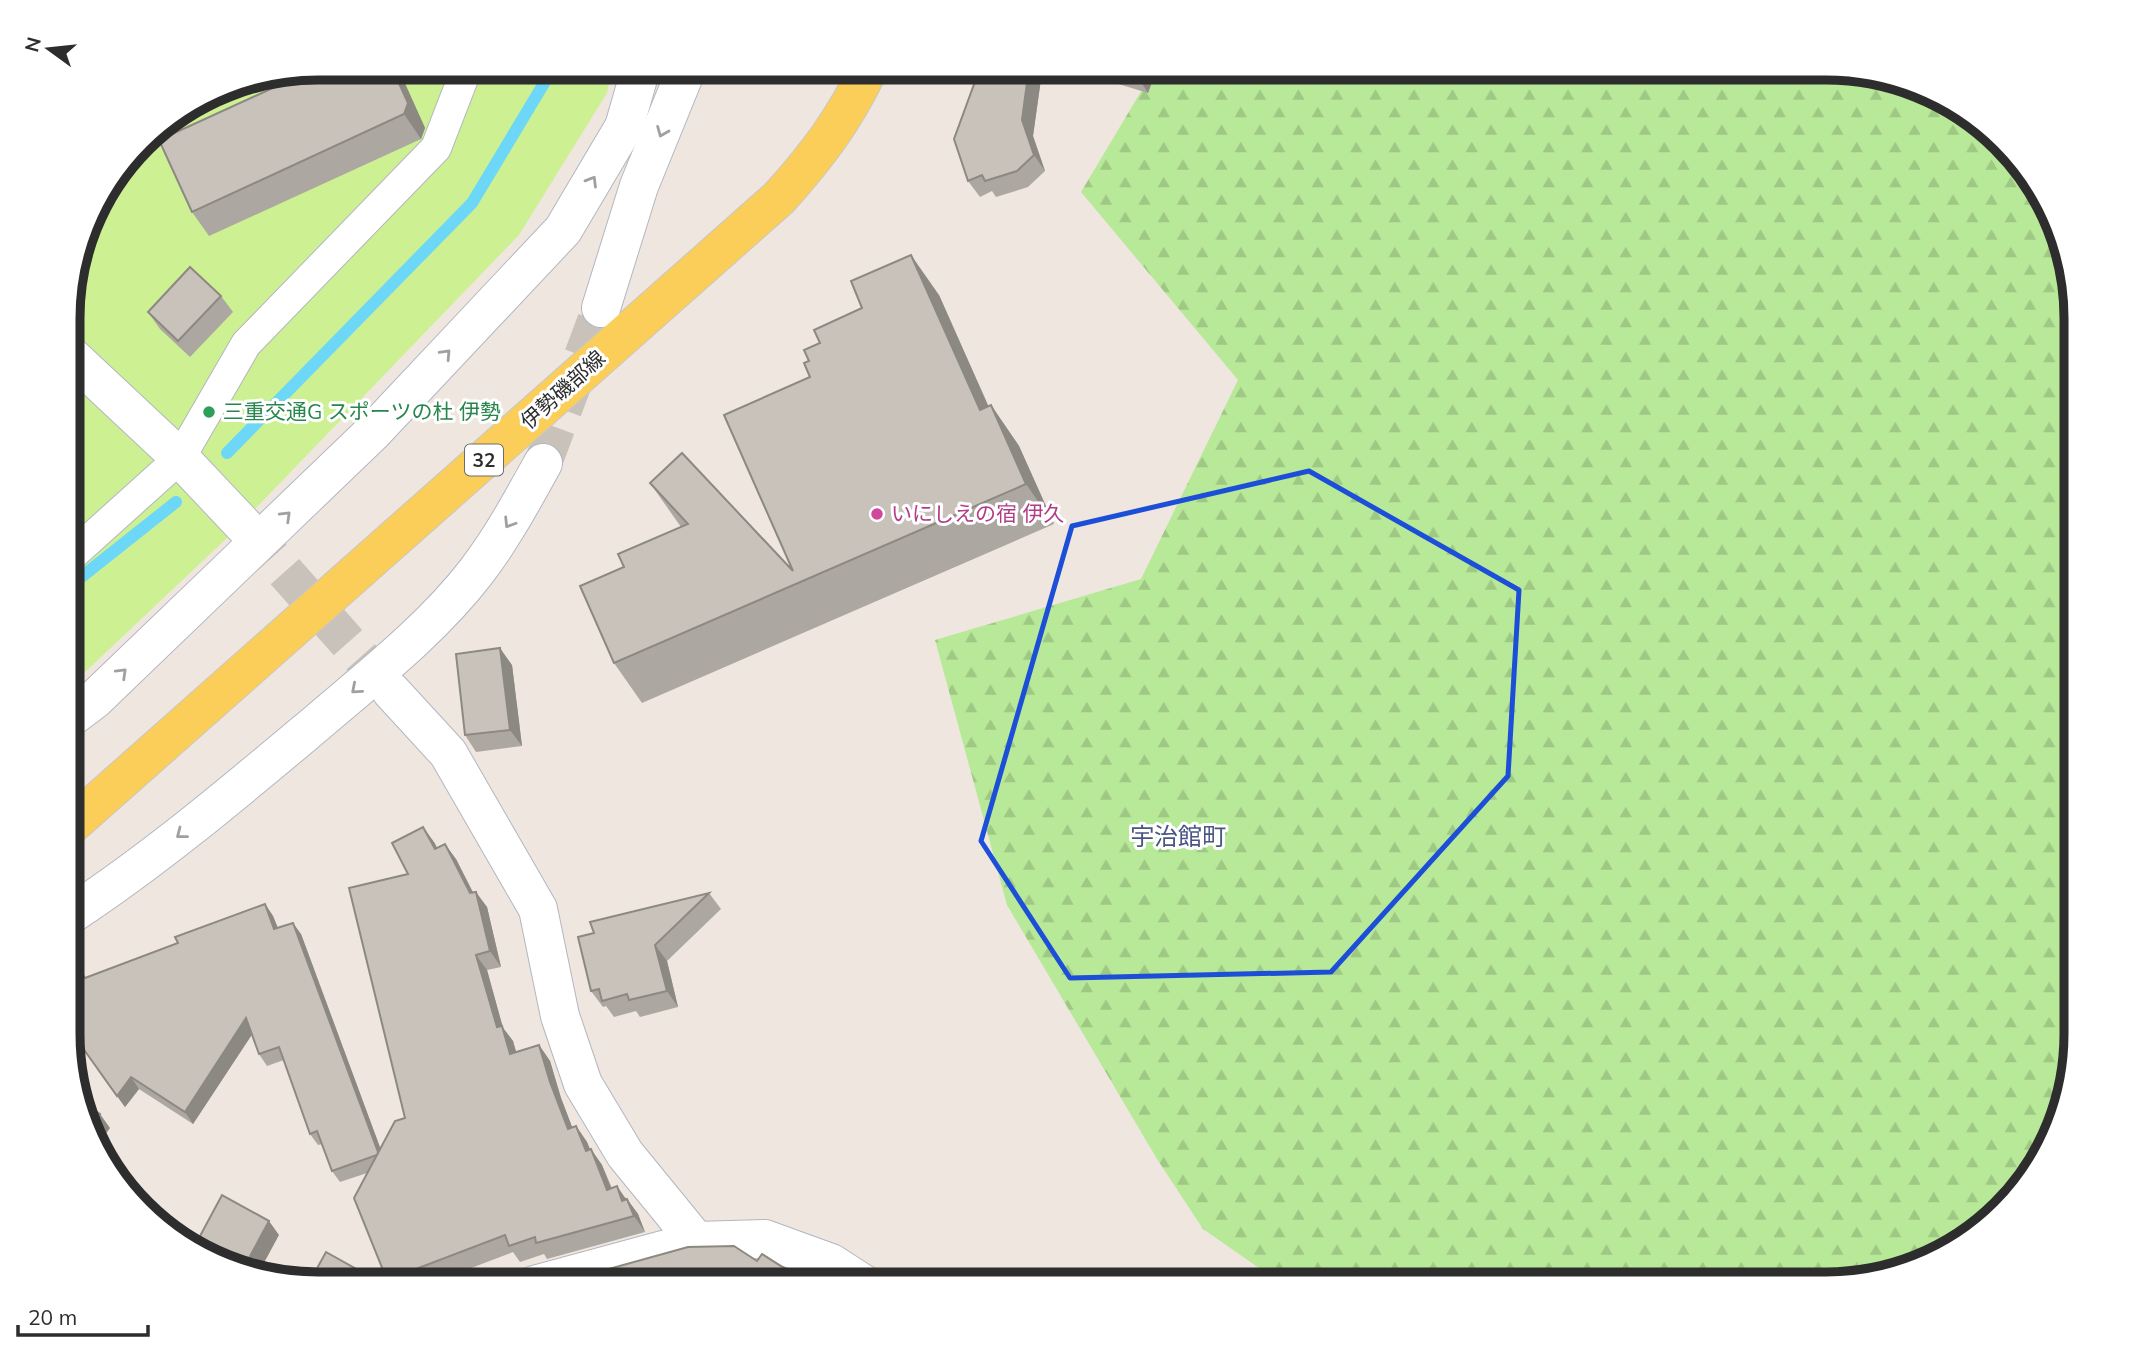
<svg xmlns="http://www.w3.org/2000/svg" width="2145" height="1353" viewBox="0 0 2145 1353" font-family="Mulish,'Noto Sans JP',sans-serif">
  <defs>
    <pattern id="forest-firs" width="22" height="20" patternUnits="userSpaceOnUse" patternTransform="scale(1.75)"><rect width="22" height="20" fill="#b7e998"/><path d="M5 1l3.5 6h-7zM16 11l3.5 6h-7z" fill="#9ec883"/></pattern>
  </defs>
  <rect width="100%" height="100%" fill="#efe7df"/>
  <!-- forest -->
  <polygon fill="url(#forest-firs)" points="1155,68 1826,68 1891,77 1965,110 2043,193 2076,302 2076,1050 2035,1173 1952,1251 1842,1284 1282,1284 1203,1229 1157,1159 1007,905 935,640 1141,579 1238,380 1081,192"/>
  <!-- pitch -->
  <polygon fill="#cdf093" points="319,68 612,68 607,93 519,235 227,538 83,674 70,682 70,287 94,208 153,131 223,87"/>
  <g fill="none" stroke-linecap="round" stroke-linejoin="round">
    <!-- stream -->
    <g stroke="#6cd7f7" stroke-width="12">
      <polyline points="227,453 472,203 549,75 549,68"/>
      <polyline points="70,586 176,502"/>
    </g>
    <!-- minor-tunnel -->
    <polyline stroke="#c8c2bb" stroke-width="38" stroke-dasharray="38 19" stroke-linecap="butt" points="247,529 391,691"/>
    <!-- tertiary-tunnel -->
    <polyline stroke="#c8c2bb" stroke-width="38" stroke-dasharray="38 19" stroke-linecap="butt" points="543,463 601,308"/>
    <!-- pedestrian casing -->
    <g stroke="#b3b6c1" stroke-width="32">
      <polyline id="pedestrian" points="70,557 180,458 246,344 436,148 467,68"/>
    </g>
    <!-- minor casing -->
    <g stroke="#b3b6c1" stroke-width="40">
      <g id="minor">
        <polyline points="70,355 180,458 247,529"/>
        <polyline points="391,691 448,753 538,909 560,1016 583,1084 625,1154 696,1241"/>
        <polyline points="534,1285 696,1241 765,1239 831,1263 865,1285"/>
      </g>
    </g>
    <!-- tertiary casing -->
    <g stroke="#b3b6c1" stroke-width="40">
      <g id="tertiary">
        <polyline points="601,308 639,186 687,68"/>
        <polyline points="70,718 94,700 373,432 563,230 624,127 641,68"/>
        <path d="M70 915C158 857 238 789 318 722 373 675 432 629 476 572 502 538 522 501 543 463"/>
      </g>
    </g>
    <!-- primary casing -->
    <g stroke="#c8c8c8" stroke-width="40">
      <path id="primary" d="M70 826 779 198C817 156 844 120 869 68"/>
    </g>
    <!-- pedestrian -->
    <use href="#pedestrian" stroke="#fff" stroke-width="30"/>
    <!-- minor -->
    <use href="#minor" stroke="#fff" stroke-width="38"/>
    <!-- tertiary -->
    <use href="#tertiary" stroke="#fff" stroke-width="38"/>
    <!-- primary -->
    <use href="#primary" stroke="#face59" stroke-width="38"/>
  </g>
  <!-- wall -->
  <g fill="#aca7a0">
    <polygon points="398,68 425,128 421,139 209,236 192,212"/>
    <polygon points="1066,68 1157,68 1148,93"/>
    <polygon points="1041,79 1033,136 1045,171 1028,187 996,197 992,191 980,197 968,181"/>
    <polygon points="939,295 988,406 991,405 1019,446 1054,524 642,703 614,663 624,567 681,527 650,483 793,571 810,377"/>
    <polygon points="221,296 233,312 190,357 160,329 148,312"/>
    <polygon points="512,665 522,746 476,752 465,735"/>
    <polygon points="434,842 437,848 456,859 473,892 487,907 501,967 487,970 503,1028 513,1041 516,1052 539,1045 550,1061 561,1098 572,1127 576,1126 587,1142 590,1149 602,1165 612,1188 627,1199 638,1214 645,1232 547,1259 544,1254 520,1262 513,1252 427,1285 390,1285 387,1280 367,1173 340,1182 332,1171 322,1144 318,1145 310,1134 284,1060 267,1066 259,1054 252,1034 193,1124 139,1089 125,1107 70,1030 85,978 178,943 265,904 273,916 278,928 301,934 380,1148 405,1118 408,874"/>
    <polygon points="709,893 721,909 667,961 678,1007 640,1017 636,1011 614,1017 606,1006 603,1007 591,991 594,933"/>
  </g>
  <!-- shaded-wall -->
  <g fill="#8c8882">
    <polygon points="392,68 398,68 425,128 421,139 404,114"/>
    <polygon points="1029,68 1033,68 1041,79 1033,136 1045,171 1034,155 1022,120"/>
    <polygon points="1139,68 1157,68 1148,93 1137,76"/>
    <polygon points="911,255 939,295 1008,450 980,410"/>
    <polygon points="991,405 1019,446 1054,524 1026,484"/>
    <polygon points="500,648 512,665 522,746 510,730"/>
    <polygon points="423,827 434,842 446,865 435,849"/>
    <polygon points="445,844 456,859 480,907 476,892 487,907 501,967 490,951"/>
    <polygon points="265,904 273,916 283,941 274,929"/>
    <polygon points="293,923 301,934 387,1166 379,1154"/>
    <polygon points="655,945 667,961 678,1007 667,991"/>
    <polygon points="476,955 487,970 503,1028 513,1041 521,1069 510,1054 497,1027"/>
    <polygon points="246,1018 255,1030 193,1124 185,1112"/>
    <polygon points="539,1045 550,1061 561,1098 579,1145 568,1129 550,1082"/>
    <polygon points="131,1077 139,1089 125,1107 117,1096"/>
    <polygon points="100,1114 110,1128 97,1146 91,1126"/>
    <polygon points="576,1126 587,1142 597,1167 586,1151"/>
    <polygon points="591,1149 602,1165 618,1206 607,1190"/>
    <polygon points="130,1184 140,1199 139,1199 128,1187"/>
    <polygon points="617,1186 628,1202 622,1201"/>
    <polygon points="627,1199 638,1214 645,1232 634,1216"/>
    <polygon points="269,1221 279,1235 258,1274 248,1260"/>
  </g>
  <!-- building -->
  <g fill="#c8c2ba" stroke="#8c8882" stroke-width="2">
    <polygon points="319,68 392,68 408,103 404,114 192,212 159,140 312,70"/>
    <polygon points="980,68 1029,68 1022,120 1034,155 1017,171 985,181 982,175 968,181 954,139"/>
    <polygon points="1110,68 1139,68 1137,76"/>
    <polygon points="911,255 980,410 991,405 1026,484 614,663 580,586 624,567 618,554 688,524 650,483 682,453 793,571 724,415 810,377 804,363 809,361 804,350 820,343 814,330 862,308 851,281"/>
    <polygon points="190,267 221,296 178,341 148,312"/>
    <polygon points="500,648 510,730 465,735 456,654"/>
    <polygon points="423,827 435,849 445,844 470,893 476,892 490,951 476,955 497,1027 502,1026 510,1054 539,1045 550,1082 568,1129 576,1126 586,1151 591,1149 607,1190 617,1186 622,1201 627,1199 634,1216 536,1243 535,1237 509,1246 505,1235 387,1280 354,1198 395,1121 405,1118 349,888 408,874 392,843"/>
    <polygon points="709,893 655,945 667,991 629,1000 627,994 602,1001 599,989 591,991 578,937 594,933 590,922"/>
    <polygon points="265,904 274,929 293,923 378,1152 377,1155 332,1171 317,1131 310,1134 279,1047 259,1054 246,1018 185,1112 131,1077 117,1096 70,1030 70,971 77,966 85,978 178,943 175,937"/>
    <polygon points="83,1103 100,1114 91,1126"/>
    <polygon points="119,1178 130,1184 128,1187"/>
    <polygon points="222,1195 269,1221 248,1260 284,1279 239,1272 193,1249"/>
    <polygon points="734,1246 757,1261 762,1254 806,1282 807,1280 815,1285 551,1285 688,1247"/>
    <polygon points="326,1252 385,1285 318,1285 309,1283"/>
  </g>
  <!-- one-way arrows -->
  <defs><path id="oneway-chevron" d="M-2-3.5L2.5 0L-2 3.5" fill="none" stroke-width="1.6" stroke-linecap="round" stroke-linejoin="round" transform="scale(1.75)"/></defs>
  <g stroke="#a0a0a0">
    <use href="#oneway-chevron" transform="translate(662 132) rotate(112)"/>
    <use href="#oneway-chevron" transform="translate(592 181) rotate(-59)"/>
    <use href="#oneway-chevron" transform="translate(446 354) rotate(-47)"/>
    <use href="#oneway-chevron" transform="translate(286 516) rotate(-44)"/>
    <use href="#oneway-chevron" transform="translate(509 523) rotate(122)"/>
    <use href="#oneway-chevron" transform="translate(122 673) rotate(-44)"/>
    <use href="#oneway-chevron" transform="translate(356 689) rotate(139)"/>
    <use href="#oneway-chevron" transform="translate(181 834) rotate(142)"/>
  </g>
  <!-- marked area -->
  <path fill="none" stroke="#1d4ed8" stroke-width="5" stroke-linejoin="round" d="M1309 471 1519 590 1508 776 1331 972 1070 978 981 841 1072 526Z"/>
  <!-- markers -->
  <circle fill="#2e9e5b" stroke="#fff" stroke-width="2.5" cx="209" cy="412" r="7"/>
  <circle fill="#d1479c" stroke="#fff" stroke-width="2.5" cx="877" cy="514" r="7"/>
  <g text-anchor="middle" stroke-width="6" stroke-linejoin="round" paint-order="stroke">
    <!-- shield labels -->
    <rect fill="#fff" stroke="#6c6c6c" stroke-width="2" x="465" y="444.5" width="38" height="31" rx="5"/>
    <g font-size="19" font-weight="bold" fill="#2d2d2d">
      <text x="484" y="467">32</text>
    </g>
    <!-- street labels -->
    <g font-size="21" fill="#2d2d2d" stroke="#fff">
      <text transform="translate(563 390) rotate(-42)" y="7">伊勢磯部線</text>
    </g>
    <!-- leisure labels -->
    <g font-size="21" fill="#27864d" stroke="#fff" text-anchor="start">
      <text x="223" y="419">三重交通G スポーツの杜 伊勢</text>
    </g>
    <!-- hotel labels -->
    <g font-size="21" fill="#b23c85" stroke="#fff" text-anchor="start">
      <text x="891" y="521">いにしえの宿 伊久</text>
    </g>
    <!-- quarter labels -->
    <g font-size="24" fill="#495681" stroke="#fff">
      <text x="1178" y="845">宇治館町</text>
    </g>
  </g>
  <!-- crop -->
  <path d="M0 0H2145V1353H0ZM318 80H1826A238 238 0 0 1 2064 318V1034A238 238 0 0 1 1826 1272H318A238 238 0 0 1 80 1034V318A238 238 0 0 1 318 80Z" fill="#fff" fill-rule="evenodd"/>
  <path fill="none" stroke="#2d2d2d" stroke-width="9" d="M318 80H1826A238 238 0 0 1 2064 318V1034A238 238 0 0 1 1826 1272H318A238 238 0 0 1 80 1034V318A238 238 0 0 1 318 80Z"/>
  <!-- north arrow -->
  <g transform="translate(49 49) rotate(285)" stroke="#ffffff" stroke-width="5" paint-order="stroke">
  <path d="M0-5L12 26L0 18L-12 26Z" fill="#2d2d2d"/>
  <text y="-10" font-size="19" font-weight="bold" text-anchor="middle" fill="#2d2d2d">N</text>
  </g>
  <!-- scale -->
  <path d="M18 1325v10h130v-10" fill="none" stroke="#2d2d2d" stroke-width="3.5"/>
  <text x="28" y="1325" font-size="21" fill="#2d2d2d" stroke="#ffffff" stroke-width="5" paint-order="stroke">20 m</text>
</svg>
